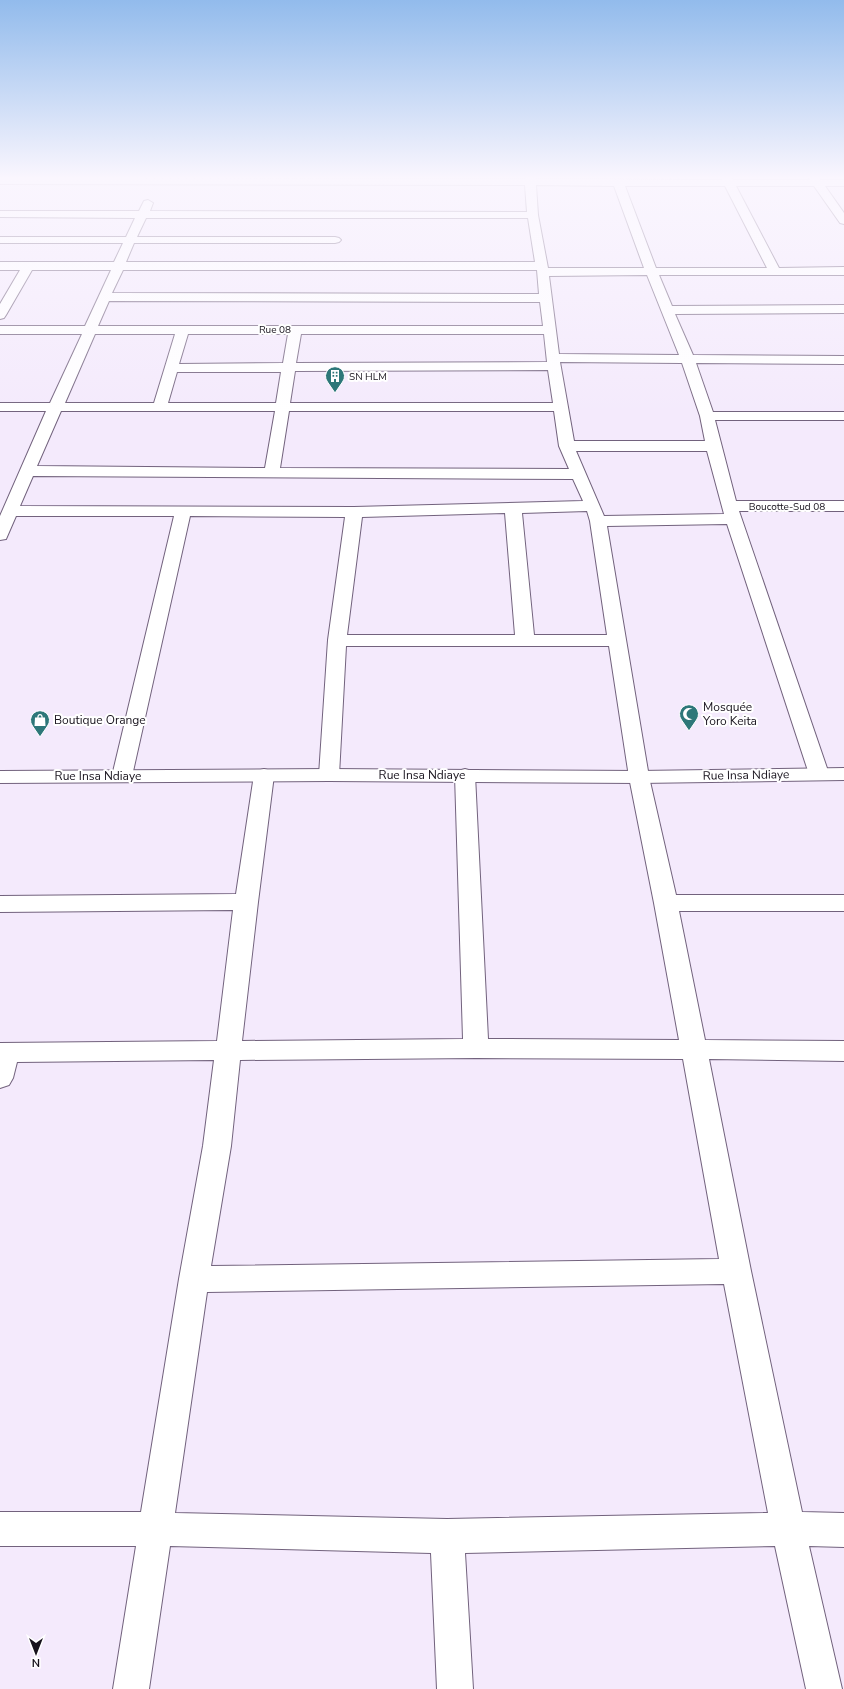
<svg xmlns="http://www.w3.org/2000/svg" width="844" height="1689" viewBox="0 0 844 1689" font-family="'Nunito Sans',sans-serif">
  <rect width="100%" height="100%" fill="#f4eafc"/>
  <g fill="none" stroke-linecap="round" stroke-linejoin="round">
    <!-- street casing -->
    <g stroke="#72627d" stroke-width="2">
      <path id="street" d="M525 177H535V179L722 180 721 177H731L733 180H810L808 177H818L820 180H844V186H825L844 213V224L840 223 814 186H736L779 268 844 267V275H659L672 306 844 305V313L675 314 693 355 844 356V364L696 363 713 412H844V420H715L736 501H844V511H739L829 774 826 778 819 780 812 778 809 774 727 524 607 526 649 777 676 895H844V911H679L705 1040 844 1041V1061L709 1059 751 1271 802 1512 844 1513V1547L809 1546 842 1689H806L775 1546 465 1553 473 1689H437L431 1553 170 1546 149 1689H113L136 1546H0V1512H141L179 1279 203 1146 214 1060 17 1062 13 1078 9 1085 0 1088V1043L217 1041 233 910 0 912V896L236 894 254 775 257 771 264 769 271 771 274 775 258 902 242 1041 463 1039 455 775 458 771 465 769 472 771 475 775 488 1039 679 1040 654 903 629 777 609 646H346L339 775 336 779 329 781 322 779 319 775 328 640 345 517 190 516 132 776 129 780 122 782 115 780 112 776 174 516H16L6 539 0 540V516L46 411H0V403H50L82 334H0V326H85L111 270H32L6 315 4 318 0 319V304L20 270H0V262H114L123 243H0V237H126L135 218 0 217V211H139L144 201 148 200 153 203 150 211 527 212 525 185 0 184V178L525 179ZM536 185 614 186 644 268H548L538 215ZM625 186H725L767 268H656ZM146 218H528L535 262H126L134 243H335L339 242 341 240 339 238 335 237H137ZM123 270H537L539 294 112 293ZM647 275 679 355 559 354 549 276ZM109 301 540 302 543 326H98ZM95 334H175L154 403H65ZM188 334H288L283 363 179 364ZM301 334H544L547 362 296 363ZM560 362 682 363 700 416 705 441H574ZM548 370 553 403H290L295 371ZM177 372H281L276 403H168ZM61 411H275L265 468 37 466ZM289 411H554L559 446 569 469 280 468ZM576 451H707L724 514 604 516ZM33 476 573 479 583 501 354 507 20 506ZM587 511 590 521 607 635H534L522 513ZM505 513 515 635H347L362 517ZM476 1058 683 1059 719 1259 211 1266 231 1146 240 1060ZM724 1284 768 1513 447 1519 175 1513 207 1292Z"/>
    </g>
    <!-- secondary casing -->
    <g stroke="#72627d" stroke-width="2">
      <polygon id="secondary" points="844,768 844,780 639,783 329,781 0,783 0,771 329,769 639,771"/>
    </g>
    <!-- street -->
    <use href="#street" fill="#fff" fill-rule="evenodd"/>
    <!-- secondary -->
    <use href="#secondary" fill="#fff" fill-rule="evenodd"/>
  </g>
  <!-- sky -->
  <linearGradient id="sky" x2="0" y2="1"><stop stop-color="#92bbec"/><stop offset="0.43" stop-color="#faf6fe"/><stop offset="1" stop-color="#faf6fe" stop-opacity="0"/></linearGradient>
  <rect width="844" height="414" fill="url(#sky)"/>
  <!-- icons -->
  <defs>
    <g id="building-pin" transform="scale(1)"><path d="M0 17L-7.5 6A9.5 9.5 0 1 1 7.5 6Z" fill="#2d7779" stroke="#fff"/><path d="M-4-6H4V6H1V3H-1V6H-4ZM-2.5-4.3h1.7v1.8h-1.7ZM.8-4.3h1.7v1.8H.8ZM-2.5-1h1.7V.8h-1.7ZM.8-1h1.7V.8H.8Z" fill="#fff"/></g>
    <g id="mosque-pin" transform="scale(1)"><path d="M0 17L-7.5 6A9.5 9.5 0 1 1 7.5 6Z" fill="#2d7779" stroke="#fff"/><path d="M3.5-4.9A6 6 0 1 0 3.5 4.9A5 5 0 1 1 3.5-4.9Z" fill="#fff"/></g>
    <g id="shop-pin" transform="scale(1)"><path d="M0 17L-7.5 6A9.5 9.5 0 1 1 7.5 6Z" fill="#2d7779" stroke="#fff"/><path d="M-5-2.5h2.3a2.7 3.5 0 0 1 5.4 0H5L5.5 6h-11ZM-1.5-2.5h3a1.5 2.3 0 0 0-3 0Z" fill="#fff"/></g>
  </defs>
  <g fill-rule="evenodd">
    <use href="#building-pin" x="335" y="376"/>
    <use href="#mosque-pin" x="689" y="714"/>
    <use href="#shop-pin" x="40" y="720"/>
  </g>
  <g text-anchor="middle" stroke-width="4" stroke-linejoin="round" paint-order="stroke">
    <!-- far-street labels -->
    <g font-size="10" fill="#17121c" stroke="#fff">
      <text x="275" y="333">Rue 08</text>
      <text x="787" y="510">Boucotte-Sud 08</text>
    </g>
    <!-- far-poi labels -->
    <g font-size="10" fill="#17121c" stroke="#fff" text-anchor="start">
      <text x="349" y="380">SN HLM</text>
    </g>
    <!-- poi labels -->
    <g font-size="12" fill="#17121c" stroke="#fff" text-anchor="start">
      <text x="703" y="711">Mosquée<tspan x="703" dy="14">Yoro Keita</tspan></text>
      <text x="54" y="724">Boutique Orange</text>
    </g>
    <!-- street labels -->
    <g font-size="12" fill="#17121c" stroke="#fff">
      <text x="422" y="779">Rue Insa Ndiaye</text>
      <text transform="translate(746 775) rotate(-1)" y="4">Rue Insa Ndiaye</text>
      <text x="98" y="780">Rue Insa Ndiaye</text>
    </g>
  </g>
  <!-- north arrow -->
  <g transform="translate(36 1653) rotate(180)" stroke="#ffffff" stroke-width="3" paint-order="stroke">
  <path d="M0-3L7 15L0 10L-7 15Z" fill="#17121c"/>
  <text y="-6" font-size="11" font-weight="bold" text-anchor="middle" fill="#17121c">N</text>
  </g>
</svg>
